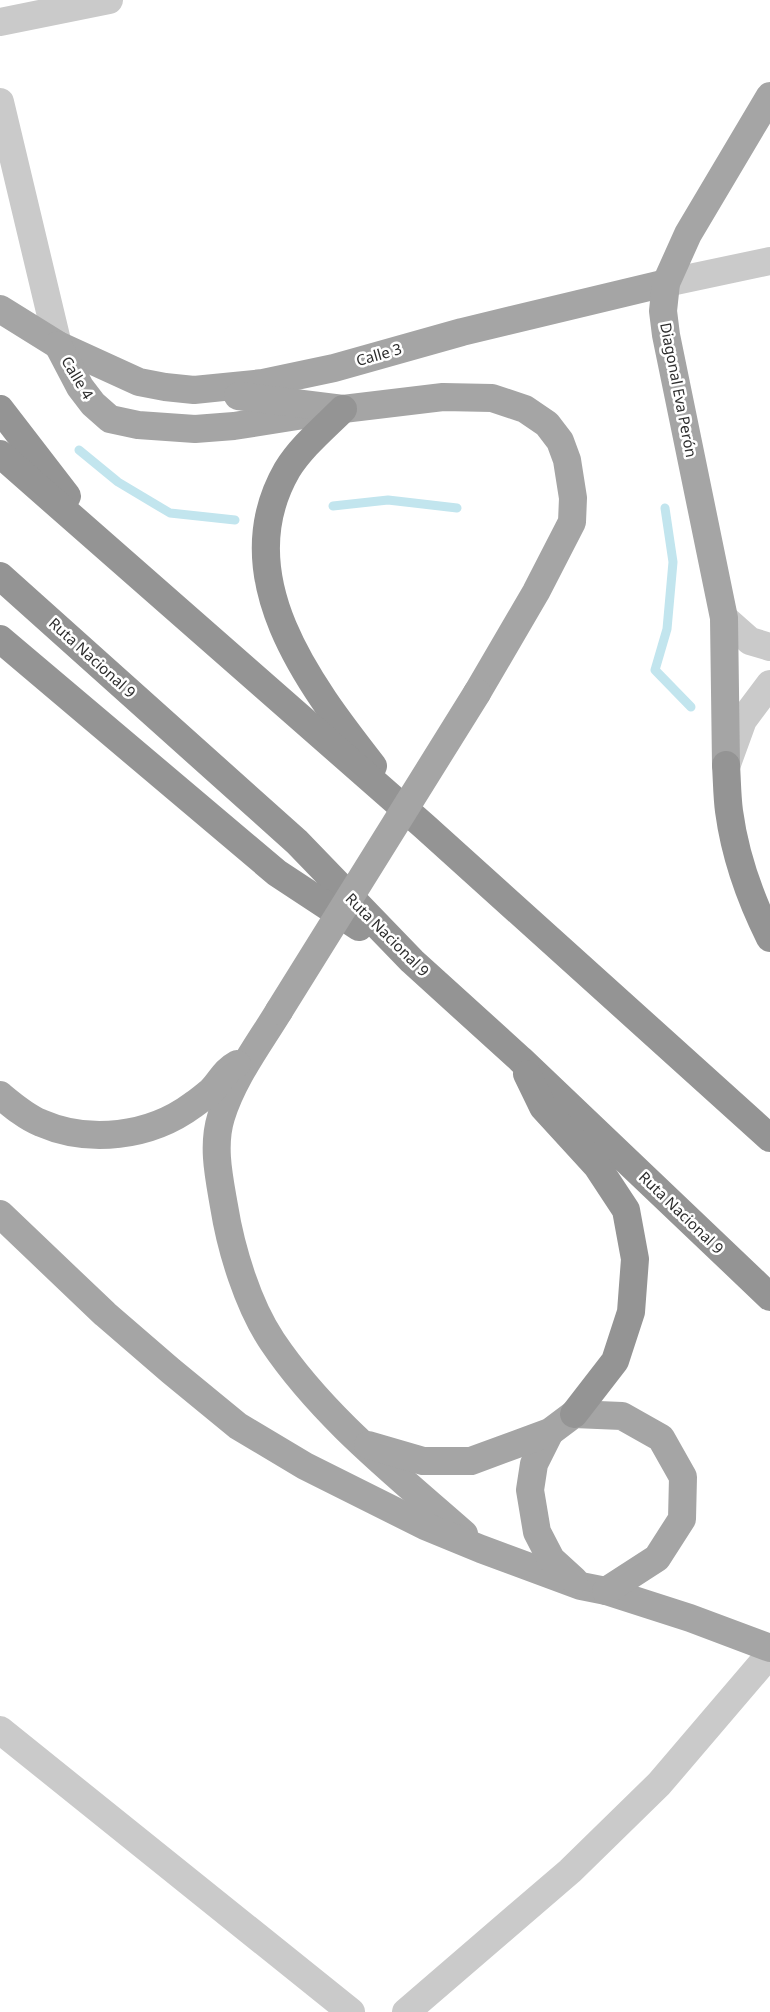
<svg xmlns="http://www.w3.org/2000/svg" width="770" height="2012" viewBox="0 0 770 2012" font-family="'Noto Sans',sans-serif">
  <rect width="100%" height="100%" fill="#fff"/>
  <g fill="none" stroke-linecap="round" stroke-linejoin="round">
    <!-- stream -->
    <g stroke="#c2e5ee" stroke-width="9">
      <polyline points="79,450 118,482 170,513 235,520"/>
      <polyline points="333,506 388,500 457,508"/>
      <polyline points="665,508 673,562 667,629 655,670 691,707"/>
    </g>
    <!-- minor -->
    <g stroke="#cacaca" stroke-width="28">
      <polyline points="0,22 109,0"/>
      <polyline points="0,102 58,345"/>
      <polyline points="666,283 770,261"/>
      <polyline points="724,618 750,641 770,647"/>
      <polyline points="727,764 743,720 770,684"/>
      <polyline points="0,1730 351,2012"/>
      <polyline points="406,2012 570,1871 659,1784 770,1654"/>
    </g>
    <!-- major -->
    <g stroke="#a5a5a5" stroke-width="28">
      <polyline points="0,309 58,345 139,382 165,387 194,390 263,383 334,368 462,332 666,283"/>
      <polyline points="58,345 80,387 93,404 110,419 138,425 195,429 234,426 310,414"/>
      <polyline points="238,396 343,409 443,397 492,398 525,409 547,424 560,441 567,460 573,498 572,522 536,592 477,693"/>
      <polyline points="726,765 724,618 666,335 663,311 666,283 688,234 770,96"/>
      <path d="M279 1011C259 1044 233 1078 221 1117 212 1146 219 1177 224 1206 231 1250 248 1305 272 1341 323 1417 396 1474 464 1534"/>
      <path d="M0 1095C12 1105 26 1117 41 1123 89 1144 150 1137 193 1105 199 1101 205 1096 211 1091 221 1081 224 1071 237 1064"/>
      <polyline points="0,1214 105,1314 171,1371 238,1426 305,1466 425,1526 481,1549 581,1586 606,1591 690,1618 770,1648"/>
      <polyline points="550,1432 534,1464 530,1490 537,1532 551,1559 574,1580"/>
      <polyline points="368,1445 423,1461 471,1461 550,1432 574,1414 622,1416 661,1438 683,1477 682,1519 657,1558 606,1591"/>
    </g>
    <!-- highway -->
    <g stroke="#949494" stroke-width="28">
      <polyline points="0,409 67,496"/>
      <path d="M343 409C324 428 301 447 287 470 226 576 309 684 373 766"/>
      <polyline points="0,454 424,826 770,1138"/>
      <polyline points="0,576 297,842 412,961 520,1059 770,1297"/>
      <polyline points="0,639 277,873 359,927"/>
      <path d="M726 765C727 780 727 796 729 811 735 856 750 898 770 938"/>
      <polyline points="527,1074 543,1107 597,1166 626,1210 635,1259 631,1312 615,1361 574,1414"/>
    </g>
    <!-- major-bridge -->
    <polyline stroke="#a5a5a5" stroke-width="28" points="279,1011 477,693"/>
  </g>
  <g text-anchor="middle" stroke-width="5" stroke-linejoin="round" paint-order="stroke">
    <!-- street labels -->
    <g font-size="15" fill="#2d2d2d" stroke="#fff">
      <text transform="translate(379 355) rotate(-16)" y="5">Calle 3</text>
      <text transform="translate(77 378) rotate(59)" y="5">Calle 4</text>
      <text transform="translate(678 390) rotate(79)" y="5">Diagonal Eva Perón</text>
      <text transform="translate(92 658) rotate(42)" y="5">Ruta Nacional 9</text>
      <text transform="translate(387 935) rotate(45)" y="5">Ruta Nacional 9</text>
      <text transform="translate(681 1213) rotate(44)" y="5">Ruta Nacional 9</text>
    </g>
  </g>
</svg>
